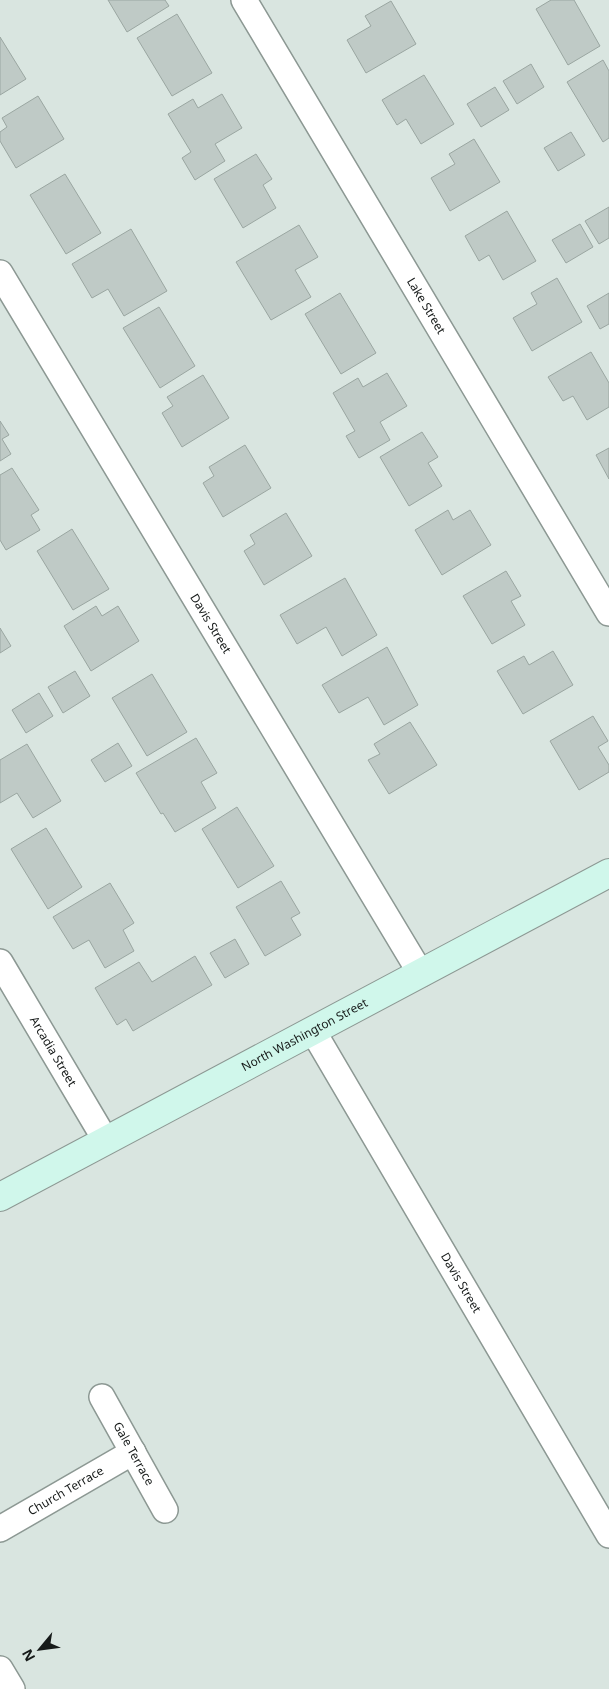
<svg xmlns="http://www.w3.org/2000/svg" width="609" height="1689" viewBox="0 0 609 1689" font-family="'Noto Sans',sans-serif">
  <rect width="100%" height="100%" fill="#d9e5e0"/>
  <!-- building -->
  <g fill="#bfcac6" stroke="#9aa6a1">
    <polygon points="108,0 165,0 169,6 127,32"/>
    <polygon points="551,0 574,0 600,46 568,65 536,9"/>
    <polygon points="391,1 416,44 366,73 347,40 371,26 365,16"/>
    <polygon points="177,14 212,73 172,96 137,38"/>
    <polygon points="0,37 26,79 0,95"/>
    <polygon points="603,60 609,71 609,138 603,142 567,82"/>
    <polygon points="531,64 544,87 517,104 503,81"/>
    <polygon points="424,75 454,124 421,144 406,119 397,125 382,100"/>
    <polygon points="495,87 509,110 481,127 467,104"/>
    <polygon points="222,94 242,128 215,144 225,161 195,180 182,158 191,152 168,114 193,99 198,108"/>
    <polygon points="38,96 64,139 16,168 0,141 0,132 7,127 2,118"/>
    <polygon points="571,132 585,155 558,171 544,148"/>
    <polygon points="474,139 500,182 450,211 431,178 455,164 449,154"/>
    <polygon points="256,154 272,179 263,185 276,208 243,228 214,179"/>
    <polygon points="65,174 101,233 66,254 30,195"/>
    <polygon points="609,207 609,238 599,244 585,221"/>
    <polygon points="507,211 536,261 503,280 489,255 479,261 465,236"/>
    <polygon points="580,224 593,247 566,263 552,240"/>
    <polygon points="299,225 318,257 295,270 311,297 271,320 236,262"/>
    <polygon points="131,229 167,291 124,316 108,289 92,298 72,264"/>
    <polygon points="557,278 582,322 532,351 513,318 537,304 531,293"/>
    <polygon points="340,293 376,353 341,374 305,314"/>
    <polygon points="609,293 609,324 600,329 587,306"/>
    <polygon points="159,307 195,366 160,388 123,328"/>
    <polygon points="591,352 609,383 609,407 587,420 573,396 563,401 548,377"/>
    <polygon points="387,373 407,406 380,422 390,440 359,458 346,436 355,431 333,393 358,378 363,387"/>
    <polygon points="203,375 229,418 182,447 162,413 173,406 167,397"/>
    <polygon points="0,421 9,435 2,439 11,454 0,461"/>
    <polygon points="422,432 438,457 428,463 442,486 409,506 380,457"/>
    <polygon points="245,445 271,488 223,517 203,483 214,476 209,467"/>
    <polygon points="609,448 609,479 596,455"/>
    <polygon points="12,468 39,510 31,515 40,530 6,550 0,540 0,475"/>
    <polygon points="448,510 453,520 470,510 491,545 442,575 415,530"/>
    <polygon points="286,513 312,556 264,585 244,551 255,544 250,535"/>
    <polygon points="72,529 109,589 73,610 37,551"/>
    <polygon points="506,571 521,596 511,601 525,625 492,644 463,596"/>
    <polygon points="345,578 377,635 342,656 326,627 297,644 280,615"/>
    <polygon points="96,606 102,616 118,606 139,641 91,671 64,626"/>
    <polygon points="0,628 11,646 0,653"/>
    <polygon points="387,647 418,705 384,725 368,697 339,713 322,685"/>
    <polygon points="553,651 573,685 523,714 497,671 524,656 529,665"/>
    <polygon points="75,671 90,696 63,713 48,687"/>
    <polygon points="152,674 187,732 147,756 112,698"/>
    <polygon points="39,693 53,716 26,733 12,710"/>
    <polygon points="593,716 608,741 598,747 609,765 609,772 579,790 550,741"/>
    <polygon points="410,722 437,765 389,794 368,760 380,754 374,744"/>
    <polygon points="196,738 217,773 201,782 216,808 175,832 163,813 161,814 136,773"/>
    <polygon points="118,743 132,766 105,782 91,760"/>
    <polygon points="27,744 61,801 33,818 17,793 0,803 0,760"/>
    <polygon points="237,807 274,866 238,888 202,829"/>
    <polygon points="46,828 82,887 48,909 11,849"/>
    <polygon points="281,881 300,913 291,918 301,935 265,956 236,907"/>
    <polygon points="110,883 134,923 123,930 134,951 105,968 89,940 73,949 53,917"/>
    <polygon points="235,939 249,964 225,978 210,953"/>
    <polygon points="195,956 212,985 133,1031 126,1019 117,1025 95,988 139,962 152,982"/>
  </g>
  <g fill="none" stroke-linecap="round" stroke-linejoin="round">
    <!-- street casing -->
    <g stroke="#8c9893" stroke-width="28">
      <g id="street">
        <path id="s1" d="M244 0 609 613"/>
        <path id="s2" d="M0 273 421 974"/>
        <path id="s3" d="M0 962 106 1141"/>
        <path id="s4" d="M313 1031 609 1535"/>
        <path id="s5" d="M102 1397 165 1510"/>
        <path id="s6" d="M0 1529 133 1452"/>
        <polyline points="0,1669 12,1689"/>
      </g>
    </g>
    <!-- secondary casing -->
    <g stroke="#8c9893" stroke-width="30">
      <g id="secondary">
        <path id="s7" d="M0 1197 609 873"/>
      </g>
    </g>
    <!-- street -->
    <use href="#street" stroke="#fff" stroke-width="25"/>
    <!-- secondary -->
    <use href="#secondary" stroke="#d0f7eb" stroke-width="28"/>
  </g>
  <g text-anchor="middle" stroke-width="4" stroke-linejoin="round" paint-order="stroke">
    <!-- street labels -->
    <g font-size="12" fill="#161a19" stroke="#d9e5e0">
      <text dy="4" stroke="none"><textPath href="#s1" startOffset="356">Lake Street</textPath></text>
      <text dy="4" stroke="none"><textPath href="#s2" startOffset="409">Davis Street</textPath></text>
      <text dy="4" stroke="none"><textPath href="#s7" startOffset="345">North Washington Street</textPath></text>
      <text dy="4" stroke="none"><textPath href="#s3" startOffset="104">Arcadia Street</textPath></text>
      <text dy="4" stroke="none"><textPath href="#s4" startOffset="292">Davis Street</textPath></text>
      <text dy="4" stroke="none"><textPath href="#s5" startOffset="65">Gale Terrace</textPath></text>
      <text dy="4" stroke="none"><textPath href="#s6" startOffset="76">Church Terrace</textPath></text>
    </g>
  </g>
  <!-- north arrow -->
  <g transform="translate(40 1649) rotate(241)" stroke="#d9e5e0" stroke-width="4" paint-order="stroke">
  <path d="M0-4L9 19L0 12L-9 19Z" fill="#161a19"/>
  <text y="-8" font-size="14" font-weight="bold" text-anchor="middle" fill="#161a19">N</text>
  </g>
</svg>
